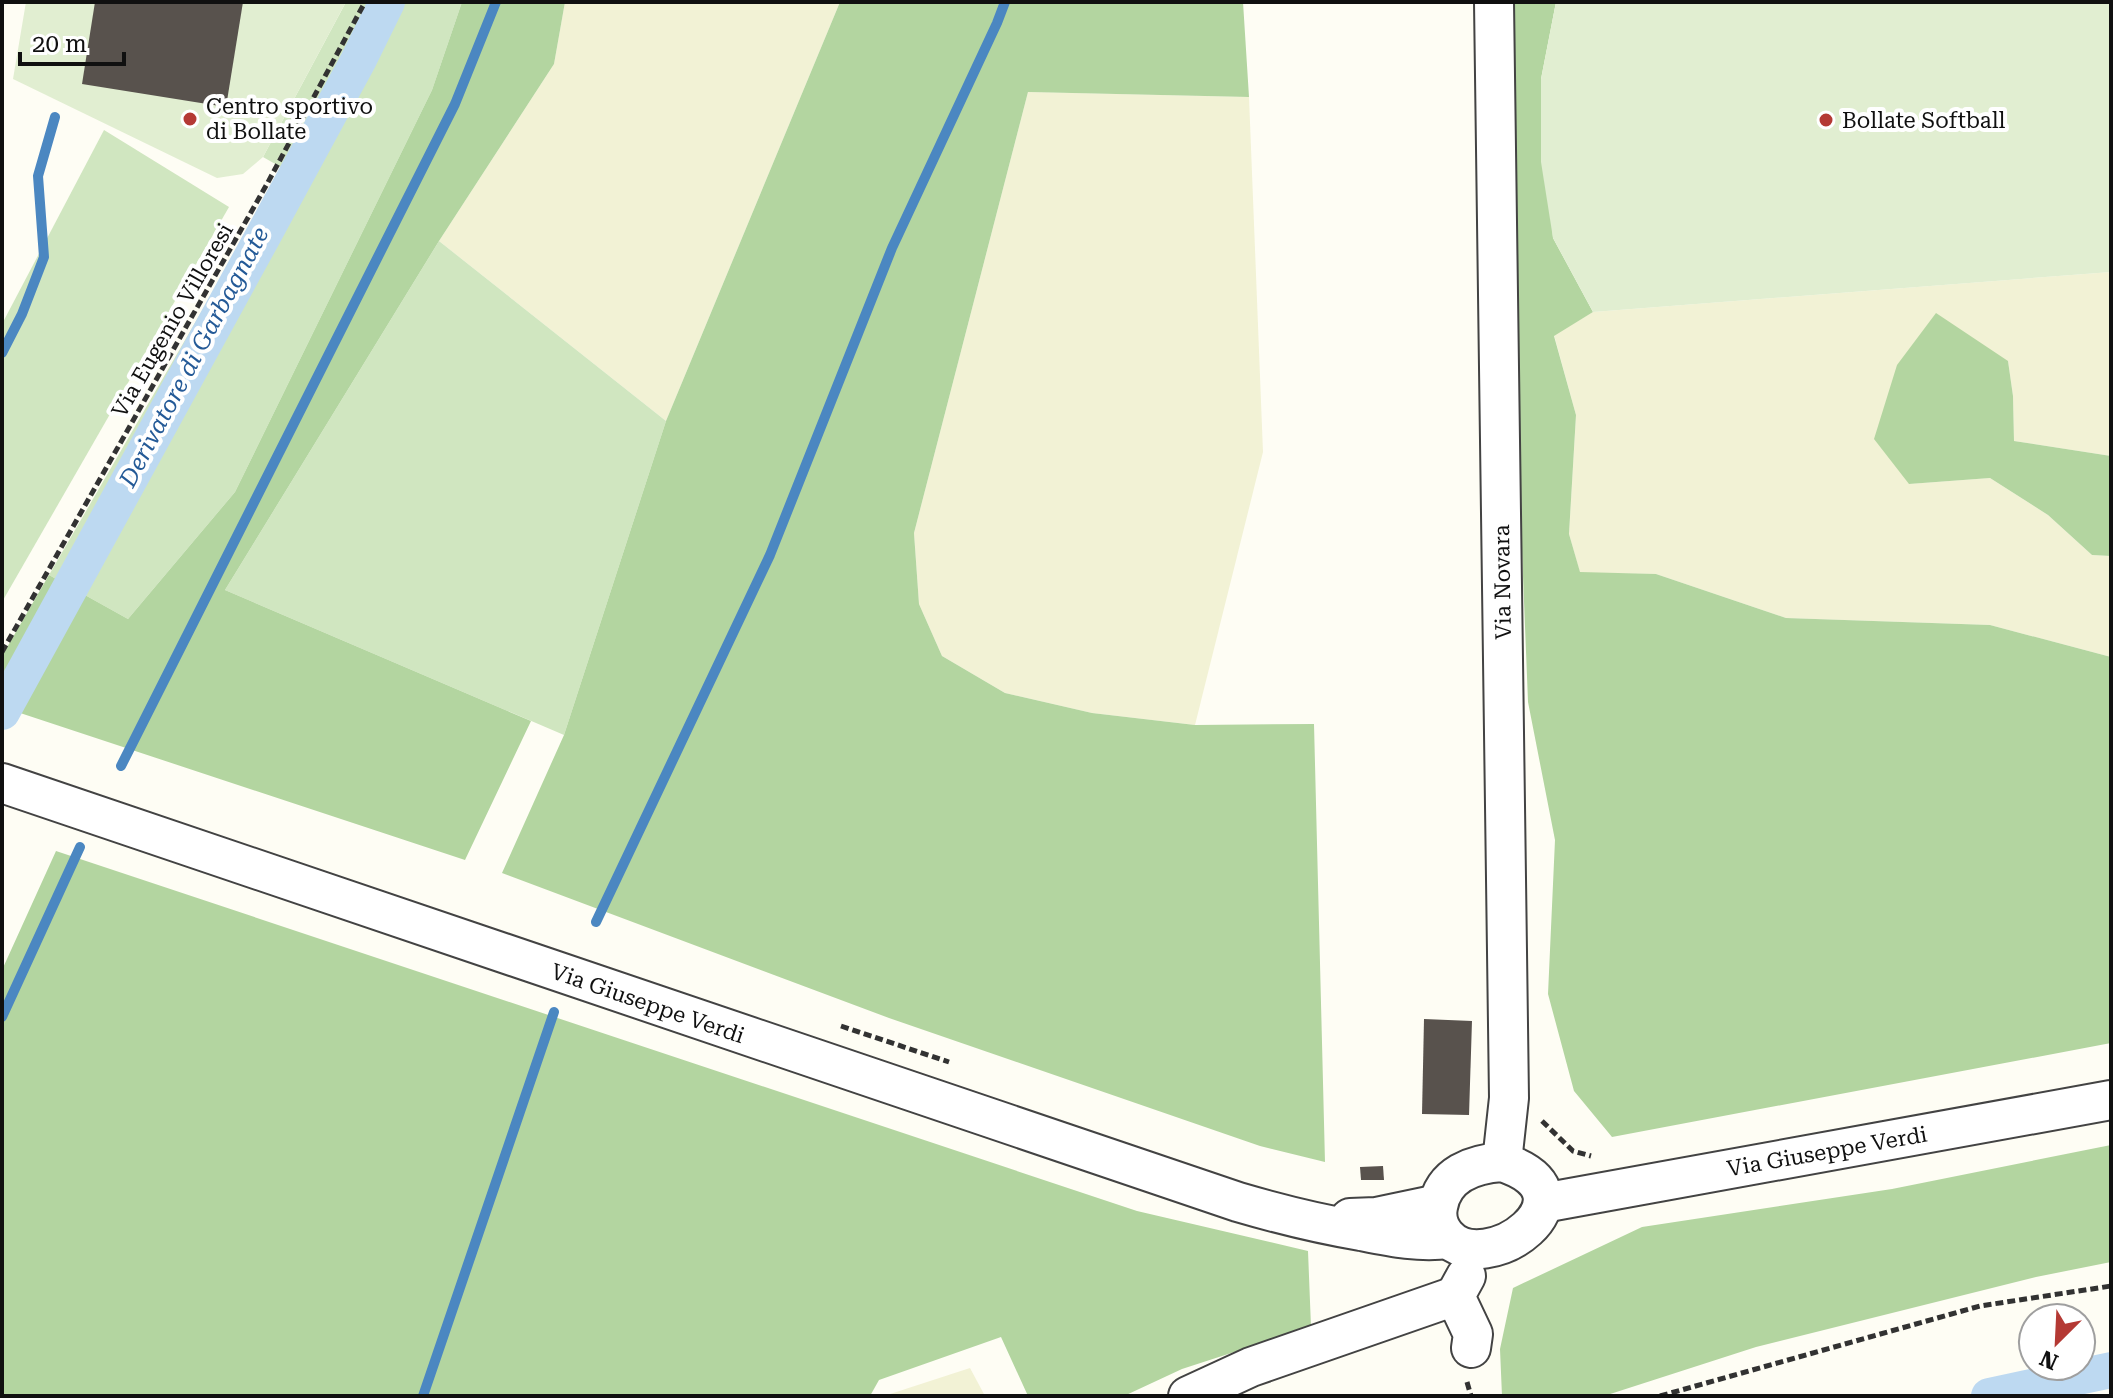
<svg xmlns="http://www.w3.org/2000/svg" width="2113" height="1398" viewBox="0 0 2113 1398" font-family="'Roboto Serif',serif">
  <rect width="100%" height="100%" fill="#fefdf4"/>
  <!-- farmland -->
  <g fill="#f2f2d5">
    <polygon points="565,2 840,2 666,421 439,241 554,64"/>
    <polygon points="1028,92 1249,97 1263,452 1195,725 1092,713 1005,693 942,656 919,604 914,533"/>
    <polygon points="2111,272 2111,456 2014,441 2013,396 2008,361 1909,484 1990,478 2048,515 2092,555 2111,556 2111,657 1990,625 1786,618 1656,574 1580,573 1569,534 1576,415 1554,335 1593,312"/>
    <polygon points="970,1368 985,1396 884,1396"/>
  </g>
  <!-- green -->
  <g fill="#d0e6c0">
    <polygon points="346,2 462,2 432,90 235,492 128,619 49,575 284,169 263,157"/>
    <polygon points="104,130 229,207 2,602 2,324"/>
    <polygon points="439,241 666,421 564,735 225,590"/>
  </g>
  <!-- forest -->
  <g fill="#b3d5a0">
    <polygon points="462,2 565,2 554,64 439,241 225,590 531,721 465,860 2,707 2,656 49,575 128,619 235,492 432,90"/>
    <polygon points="840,2 1243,2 1249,97 1028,92 914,533 919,604 942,656 1005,693 1092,713 1195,725 1314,724 1325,1162 1260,1146 889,1018 502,873 564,735 666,421"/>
    <polygon points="1507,2 1556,2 1541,79 1553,238 1593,312 1554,336 1576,415 1569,534 1580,572 1656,574 1786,618 1990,625 2111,657 2111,1043 1612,1137 1574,1091 1548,994 1555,840 1528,702 1512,298"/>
    <polygon points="1936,313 2008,361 2013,396 2014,441 2111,456 2111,556 2092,555 2048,515 1990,478 1909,484 1874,439 1897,365"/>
    <polygon points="56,851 1137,1211 1308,1251 1311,1327 1182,1369 1124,1396 1028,1396 1001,1337 879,1380 870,1396 2,1396 2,970"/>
    <polygon points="2111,1145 2111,1262 2036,1277 1756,1347 1604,1396 1502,1396 1500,1349 1513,1288 1642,1227 1892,1189"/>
  </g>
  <!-- pitch -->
  <g fill="#e1eed1">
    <polygon points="26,2 346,2 263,157 243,174 217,178 13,79"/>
    <polygon points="1556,2 2111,2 2111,272 1593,312 1553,238 1541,162 1541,79"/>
  </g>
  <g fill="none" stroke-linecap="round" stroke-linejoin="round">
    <!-- stream -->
    <g stroke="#4b87c1" stroke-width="10">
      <polyline points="2,353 22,314 44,257 38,176 55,117"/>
      <polyline points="121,766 455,104 496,2"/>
      <polyline points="596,922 770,555 892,248 997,23 1005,2"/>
      <polyline points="2,1017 80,847"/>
      <polyline points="423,1396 554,1012"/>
    </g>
    <!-- canal -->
    <g stroke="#bdd9f1" stroke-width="36">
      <polyline points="2,712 263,236 358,61 387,2"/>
      <polyline points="1989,1396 2111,1370"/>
    </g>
  </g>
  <!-- building -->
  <g fill="#58524d">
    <polygon points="95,2 243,2 226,107 82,84"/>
    <polygon points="1424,1019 1472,1021 1469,1115 1422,1114"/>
    <polygon points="1383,1166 1384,1180 1361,1180 1360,1167"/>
  </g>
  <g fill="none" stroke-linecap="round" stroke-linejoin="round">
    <!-- minor casing -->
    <g stroke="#434343" stroke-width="42">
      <g id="minor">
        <polyline points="1494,2 1509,1098 1502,1162"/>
        <path d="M2 783 1238 1202C1279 1214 1319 1224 1361 1231 1391 1237 1419 1243 1449 1239"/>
        <path d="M1502 1162C1605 1195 1485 1282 1446 1236 1439 1228 1436 1217 1438 1207 1443 1174 1473 1164 1502 1162Z"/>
        <polyline points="1543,1203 2111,1100"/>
        <polyline points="1350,1218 1376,1217 1438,1204"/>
        <polyline points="1466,1276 1455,1296 1473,1334 1471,1348"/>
        <polyline points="1188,1396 1251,1367 1455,1296"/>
      </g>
    </g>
    <!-- path -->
    <g stroke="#323232" stroke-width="5" stroke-dasharray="8 4" stroke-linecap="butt">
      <polyline points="2,652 267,184 365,2"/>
      <polyline points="841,1026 949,1062"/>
      <polyline points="1542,1121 1573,1151 1591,1156"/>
      <polyline points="1467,1382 1471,1396"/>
      <polyline points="1660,1396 1980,1306 2111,1286"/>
    </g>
    <!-- minor -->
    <use href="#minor" stroke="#fff" stroke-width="38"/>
  </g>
  <!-- markers -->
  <g fill="#b43934" stroke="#fff" stroke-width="3">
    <circle cx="190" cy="119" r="8"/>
    <circle cx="1826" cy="120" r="8"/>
  </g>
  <g text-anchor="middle" stroke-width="8" stroke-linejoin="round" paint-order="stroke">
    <!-- poi labels -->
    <g font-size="22" fill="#101010" stroke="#fff" text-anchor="start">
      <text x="206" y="114">Centro sportivo<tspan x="206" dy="25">di Bollate</tspan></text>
      <text x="1842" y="128">Bollate Softball</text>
    </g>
    <!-- street labels -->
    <g font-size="22" fill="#101010" stroke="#fff">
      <text transform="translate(172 320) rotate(-60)" y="8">Via Eugenio Villoresi</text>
      <text transform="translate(1502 582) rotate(-91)" y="8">Via Novara</text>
      <text transform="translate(648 1003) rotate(19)" y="8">Via Giuseppe Verdi</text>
      <text transform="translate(1827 1151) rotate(-10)" y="8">Via Giuseppe Verdi</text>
    </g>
    <!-- water labels -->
    <g font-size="24" font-style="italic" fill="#245a97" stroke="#fff">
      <text transform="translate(194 357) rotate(-62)" y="8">Derivatore di Garbagnate</text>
    </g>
  </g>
  <!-- border -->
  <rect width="2113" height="1398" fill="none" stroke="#101010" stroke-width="8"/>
  <!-- north arrow -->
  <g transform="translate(2057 1342) rotate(204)"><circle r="38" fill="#ffffff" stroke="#9f9f9f" stroke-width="2"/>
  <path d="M0-6L14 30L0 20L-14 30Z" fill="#b43934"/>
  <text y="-12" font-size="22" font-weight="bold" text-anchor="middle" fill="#101010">N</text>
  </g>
  <!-- scale -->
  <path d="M20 52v12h104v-12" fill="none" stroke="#101010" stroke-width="4"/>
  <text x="32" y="52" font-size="24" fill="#101010" stroke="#ffffff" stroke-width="6" paint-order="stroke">20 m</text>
</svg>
